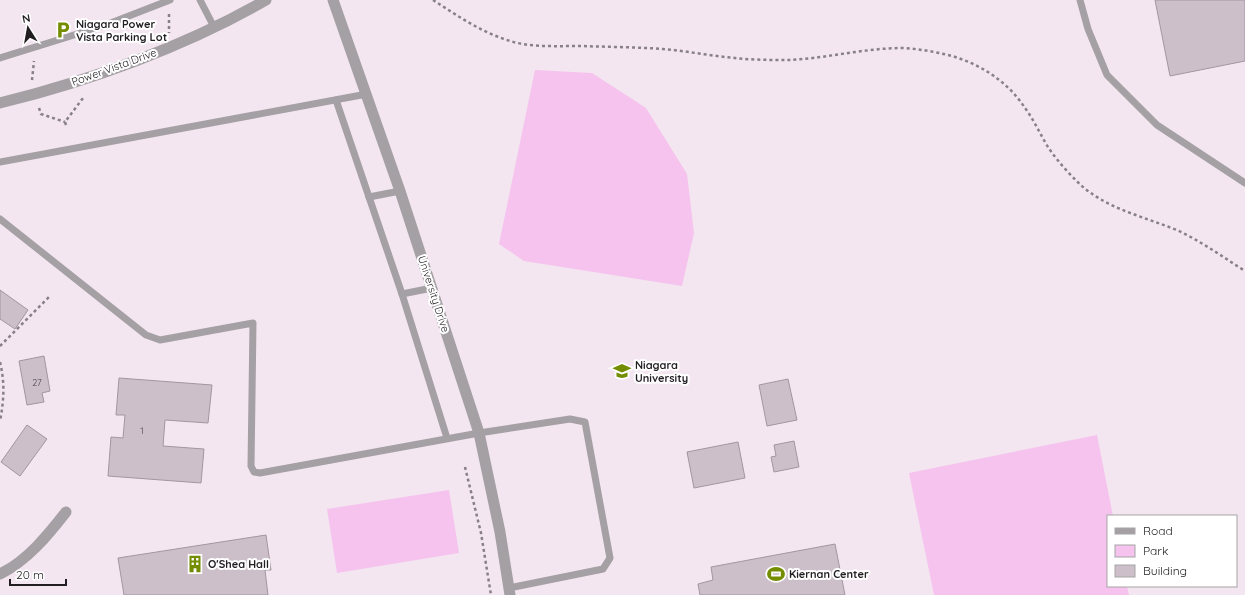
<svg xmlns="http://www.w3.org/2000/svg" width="1245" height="595" viewBox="0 0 1245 595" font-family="Quicksand,sans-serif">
  <rect width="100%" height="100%" fill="#f3e6f1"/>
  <!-- green -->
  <g fill="#f5c3ed">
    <polygon points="535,70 592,73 646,108 687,174 694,233 682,286 524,261 499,244"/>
    <polygon points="1097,435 1113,516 1108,516 1108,586 1127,586 1129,595 934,595 909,473"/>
    <polygon points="449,490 459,553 337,573 327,509"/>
  </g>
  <!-- building -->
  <g fill="#ccbfca" stroke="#a296a0">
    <polygon points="1155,0 1245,0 1245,61 1170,76"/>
    <polygon points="0,290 28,310 15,329 0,319"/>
    <polygon points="44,356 50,391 42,393 44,402 27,405 19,361"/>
    <polygon points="119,378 212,385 208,423 165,420 163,446 204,449 201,483 108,476 111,437 123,438 125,415 116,415"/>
    <polygon points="788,379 797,420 767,426 759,385"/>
    <polygon points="27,425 47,439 20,476 1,462"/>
    <polygon points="794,441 799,467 774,472 771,457 776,456 774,445"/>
    <polygon points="738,442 745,478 694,488 687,452"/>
    <polygon points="266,535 271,570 265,570 268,595 124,595 118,558"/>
    <polygon points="835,544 845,595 700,595 698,584 713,580 711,567"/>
  </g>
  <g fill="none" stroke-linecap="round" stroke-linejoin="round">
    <!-- path -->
    <g stroke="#888087" stroke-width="2.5" stroke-dasharray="3 3" stroke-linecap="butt">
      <path d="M433 0C461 18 488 37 522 44 541 47 561 46 581 46 608 47 636 47 663 49 687 51 711 56 735 58 753 60 772 60 790 60 828 58 865 48 903 48 920 49 936 52 952 56 982 65 1008 82 1025 108 1034 120 1040 134 1048 147 1058 162 1071 176 1084 188 1113 211 1146 217 1179 231 1202 242 1223 257 1245 271"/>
      <polyline points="169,14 169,33"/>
      <polyline points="32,80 34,61"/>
      <polyline points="39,108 41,114 65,122"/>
      <polyline points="66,125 65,122 83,98"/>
      <polyline points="0,346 50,296"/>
      <path d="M0 362C5 383 4 400 0 421"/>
      <polyline points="465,467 481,533 491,595"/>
    </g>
    <!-- service -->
    <g stroke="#a5a0a4" stroke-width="7">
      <polyline points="200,0 214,27"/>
      <polyline points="1080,0 1088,29 1107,75 1157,125 1245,183"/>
      <polyline points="0,58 103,26 170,0"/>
      <polyline points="336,100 402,294 447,438"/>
      <polyline points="0,162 367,94"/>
      <polyline points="369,197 400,191"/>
      <polyline points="0,219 146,335 160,340 253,323 251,466 254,472 260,473 479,433 570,419 585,422 610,558 603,569 509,588"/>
      <polyline points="402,294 432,288"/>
    </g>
    <!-- minor -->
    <g stroke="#a5a0a4" stroke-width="11">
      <polyline points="333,0 400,191 479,433 500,532 510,595"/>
      <path d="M0 103C90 81 186 46 266 0"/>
      <path d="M0 574C27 561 48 535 66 512"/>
    </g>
  </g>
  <!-- icons -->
  <defs>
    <g id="parking-bare" transform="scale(1.38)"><path d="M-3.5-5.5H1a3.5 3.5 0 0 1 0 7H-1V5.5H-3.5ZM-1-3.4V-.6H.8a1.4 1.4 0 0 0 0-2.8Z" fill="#738c00" stroke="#fff" stroke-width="2.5" paint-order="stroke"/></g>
    <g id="university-bare" transform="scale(1.38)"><path d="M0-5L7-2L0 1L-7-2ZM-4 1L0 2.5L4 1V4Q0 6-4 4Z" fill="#738c00" stroke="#fff" stroke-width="2.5" paint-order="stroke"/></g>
    <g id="building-bare" transform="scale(1.38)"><path d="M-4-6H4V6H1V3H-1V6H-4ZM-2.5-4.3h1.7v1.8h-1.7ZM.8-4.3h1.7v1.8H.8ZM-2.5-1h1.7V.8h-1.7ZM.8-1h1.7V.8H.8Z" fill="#738c00" stroke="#fff" stroke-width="2.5" paint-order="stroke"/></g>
    <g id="stadium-bare" transform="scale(1.38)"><path d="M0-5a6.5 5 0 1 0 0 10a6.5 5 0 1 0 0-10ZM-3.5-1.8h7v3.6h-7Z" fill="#738c00" stroke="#fff" stroke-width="2.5" paint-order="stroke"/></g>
  </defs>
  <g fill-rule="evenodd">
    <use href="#parking-bare" x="63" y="30"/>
    <use href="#university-bare" x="622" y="371"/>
    <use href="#building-bare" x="195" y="564"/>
    <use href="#stadium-bare" x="776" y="574"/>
  </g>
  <g text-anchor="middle" stroke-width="4" stroke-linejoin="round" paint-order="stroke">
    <!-- number labels -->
    <g font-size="9" fill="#4c464b">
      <text x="37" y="386">27</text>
      <text x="142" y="434">1</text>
    </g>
    <!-- poi labels -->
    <g font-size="11" font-weight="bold" fill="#211d21" stroke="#fff" text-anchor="start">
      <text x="76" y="28">Niagara Power<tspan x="76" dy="13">Vista Parking Lot</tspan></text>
      <text x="635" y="369">Niagara<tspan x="635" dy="13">University</tspan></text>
      <text x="208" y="568">O'Shea Hall</text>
      <text x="789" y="578">Kiernan Center</text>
    </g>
    <!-- street labels -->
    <g font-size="11" fill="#211d21" stroke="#fff">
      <text transform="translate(114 67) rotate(-20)" y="4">Power Vista Drive</text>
      <text transform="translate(434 294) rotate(72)" y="4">University Drive</text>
    </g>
  </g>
  <!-- legend -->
  <rect x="1107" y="515" width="130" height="72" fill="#ffffff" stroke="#a6a5a6"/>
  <rect x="1115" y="528" width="20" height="6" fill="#a5a0a4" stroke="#a6a5a6"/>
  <text x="1143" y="535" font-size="12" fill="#211d21">Road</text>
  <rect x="1115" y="545" width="20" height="12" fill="#f5c3ed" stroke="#a6a5a6"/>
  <text x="1143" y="555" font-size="12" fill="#211d21">Park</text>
  <rect x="1115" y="565" width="20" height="12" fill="#ccbfca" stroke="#a6a5a6"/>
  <text x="1143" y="575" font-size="12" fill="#211d21">Building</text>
  <!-- north arrow -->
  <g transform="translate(28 28) rotate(349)" stroke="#ffffff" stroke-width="3" paint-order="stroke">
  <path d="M0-3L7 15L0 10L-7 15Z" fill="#211d21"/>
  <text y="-6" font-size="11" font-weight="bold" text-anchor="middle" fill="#211d21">N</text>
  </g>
  <!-- scale -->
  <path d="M10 579v6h56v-6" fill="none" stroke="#211d21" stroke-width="2"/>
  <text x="16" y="579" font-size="12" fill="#211d21" stroke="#ffffff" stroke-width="3" paint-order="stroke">20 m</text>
</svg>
